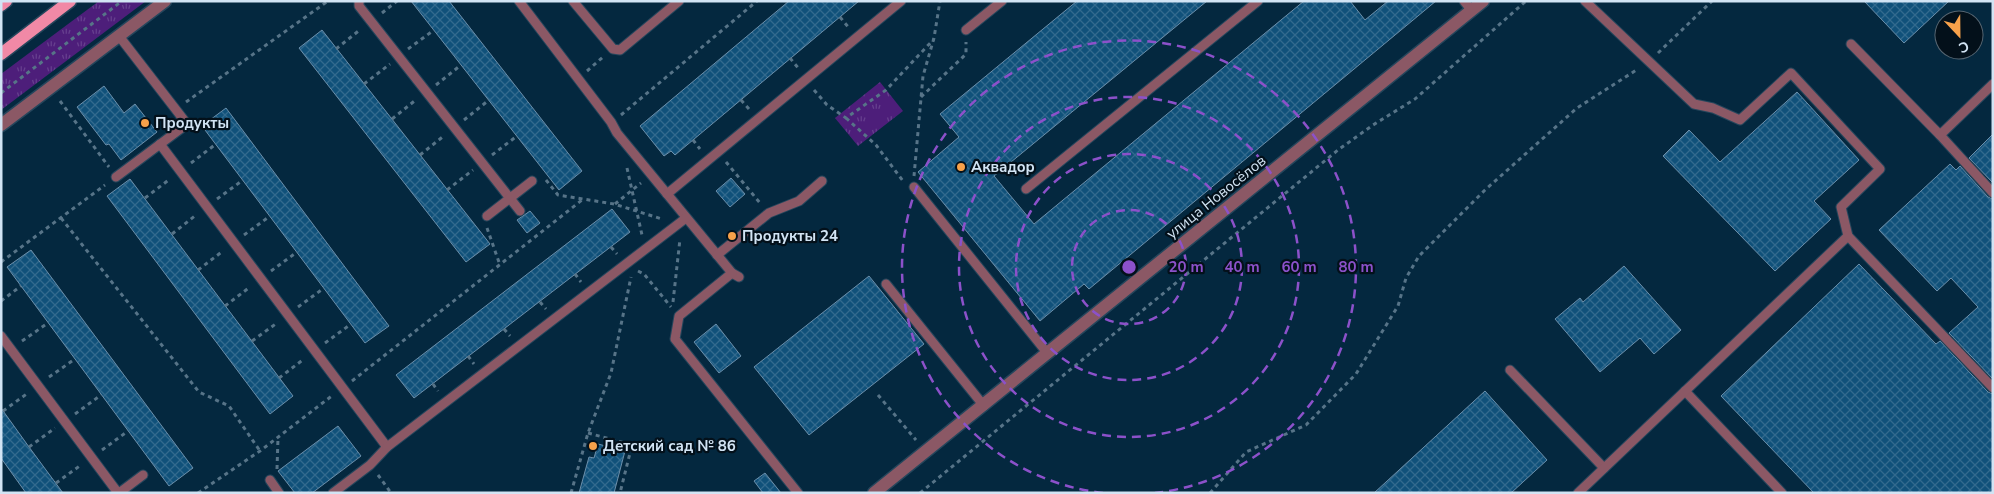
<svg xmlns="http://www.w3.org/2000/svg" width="1994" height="494" viewBox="0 0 1994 494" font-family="'Nunito Sans',sans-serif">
  <defs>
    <pattern id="grass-tufts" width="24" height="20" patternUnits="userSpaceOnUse" patternTransform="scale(1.25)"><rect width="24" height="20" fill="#4d1e7a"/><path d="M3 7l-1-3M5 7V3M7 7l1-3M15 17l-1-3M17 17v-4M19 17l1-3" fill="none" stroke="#663f8e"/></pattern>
    <pattern id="building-cross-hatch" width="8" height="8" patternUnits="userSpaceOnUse" patternTransform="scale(1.25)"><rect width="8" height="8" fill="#10517a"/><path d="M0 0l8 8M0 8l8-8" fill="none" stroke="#326a8e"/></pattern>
  </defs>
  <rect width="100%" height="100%" fill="#04283f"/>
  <!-- grass -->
  <g fill="url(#grass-tufts)">
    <polygon points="99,1 146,1 1,110 1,74"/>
    <polygon points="880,82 903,111 858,146 835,118"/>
  </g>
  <!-- building -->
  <g fill="url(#building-cross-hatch)" stroke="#6b8fab">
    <polygon points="411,1 449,1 582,171 559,190"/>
    <polygon points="789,1 859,1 675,155 671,151 664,156 640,126"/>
    <polygon points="1077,1 1207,1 994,176 1034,224 1304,1 1350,1 1365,20 1388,1 1436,1 1089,289 1084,284 1040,321 918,172 959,137 940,114"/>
    <polygon points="1864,1 1949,1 1904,43"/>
    <polygon points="322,30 490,244 466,262 299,48"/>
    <polygon points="104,86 124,113 135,104 157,132 121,160 109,144 106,145 77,107"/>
    <polygon points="1797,92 1859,160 1814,201 1831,219 1775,271 1663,156 1689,130 1720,162"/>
    <polygon points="226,108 389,326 365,343 202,126"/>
    <polygon points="1993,134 1993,183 1969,158"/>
    <polygon points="1950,164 1956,170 1960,166 1988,197 1993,199 1993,379 1949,333 1978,307 1951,278 1937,291 1879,230"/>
    <polygon points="731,178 745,194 730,207 716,191"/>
    <polygon points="130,179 293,396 270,414 107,196"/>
    <polygon points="612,209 630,232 414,398 396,375"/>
    <polygon points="530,211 540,223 527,233 517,220"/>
    <polygon points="31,250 193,468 169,486 7,267"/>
    <polygon points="1859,264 1936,344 1940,341 1988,392 1993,394 1993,493 1814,493 1721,396"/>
    <polygon points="1624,266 1681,330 1654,354 1640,338 1600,372 1555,319 1580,298 1583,302"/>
    <polygon points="869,276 924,344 809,435 754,367"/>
    <polygon points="716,324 741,356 719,373 694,342"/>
    <polygon points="1485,391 1547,460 1511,493 1374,493"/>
    <polygon points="1,408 29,447 63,493 26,493 1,458"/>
    <polygon points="338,426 361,456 312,493 295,493 278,471"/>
    <polygon points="598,444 625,451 614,493 579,493 589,457 594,458"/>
    <polygon points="765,473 781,493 763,493 754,481"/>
  </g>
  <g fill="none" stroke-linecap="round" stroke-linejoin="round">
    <!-- lane casing -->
    <g stroke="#25465c" stroke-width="11">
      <g id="lane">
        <polyline points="359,1 359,6 520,211"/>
        <polyline points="519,1 611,122 617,133 732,273 739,277"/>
        <polyline points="573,1 613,49 620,50 679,1"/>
        <polyline points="1464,1 1472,11"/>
        <polyline points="1585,1 1694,104 1713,108 1740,120 1791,73 1880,169 1841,207 1848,236"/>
        <polyline points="966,30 1002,1"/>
        <polyline points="1851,44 1940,135 1993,193"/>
        <polyline points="1940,135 1993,84"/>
        <polyline points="160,144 387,447 370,465 333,493"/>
        <polyline points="116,177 187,124 119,36"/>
        <polyline points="914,187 1048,354"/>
        <polyline points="1026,189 1258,1"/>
        <polyline points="667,194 901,1"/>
        <polyline points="487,216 532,181"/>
        <polyline points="717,255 769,213 799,201 822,181"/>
        <polyline points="732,273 679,316 675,339 798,493"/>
        <polyline points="886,284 984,406"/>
        <polyline points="1,336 118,493"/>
        <polyline points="1510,370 1604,468"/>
        <polyline points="1685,391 1782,493"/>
        <polyline points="387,447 686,218"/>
        <polyline points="270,480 279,493"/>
        <polyline points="119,493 143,475"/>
        <polyline points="1578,493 1848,236 1993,388"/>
      </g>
    </g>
    <!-- street casing -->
    <g stroke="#25465c" stroke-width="15">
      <g id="street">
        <polyline points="1,125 165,1"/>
        <polyline points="874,493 1483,1"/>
      </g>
    </g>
    <!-- primary casing -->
    <g stroke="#25465c" stroke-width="15">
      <g id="primary">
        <polyline points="1,5 6,1"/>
        <polyline points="1,54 70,1"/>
      </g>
    </g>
    <!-- path -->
    <g stroke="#577488" stroke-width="3" stroke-dasharray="4 4" stroke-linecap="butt">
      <polyline points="382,13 397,1"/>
      <polyline points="840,17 849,28"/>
      <polyline points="336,49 361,29"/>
      <polyline points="408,49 434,30"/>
      <polyline points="1658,53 1712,1"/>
      <polyline points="790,58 799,69"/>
      <polyline points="587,71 603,57"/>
      <polyline points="364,84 390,64"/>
      <polyline points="436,85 461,65"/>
      <polyline points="814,90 827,105 846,118 886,90 934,39"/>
      <polyline points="1,93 122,1"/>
      <polyline points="921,97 966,54 966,42"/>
      <polyline points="741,100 749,109"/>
      <polyline points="60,101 109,167"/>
      <polyline points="186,102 328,1"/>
      <polyline points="621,115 757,1"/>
      <polyline points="846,118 876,145 903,181"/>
      <polyline points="392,119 417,99"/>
      <polyline points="464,120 489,100"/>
      <polyline points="693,140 700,149"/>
      <polyline points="420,155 445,135"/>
      <polyline points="492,155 517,136"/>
      <polyline points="726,162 760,203"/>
      <polyline points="191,163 216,144"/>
      <polyline points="627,168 642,235"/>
      <polyline points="914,176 923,76 934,38 940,1"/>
      <polyline points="546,180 558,195 614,204 662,219"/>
      <polyline points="447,190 473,170"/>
      <polyline points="145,198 170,179"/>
      <polyline points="217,199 243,180"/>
      <polyline points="615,204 641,183"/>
      <polyline points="61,218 199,392 229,406 260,451"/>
      <polyline points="487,228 500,265"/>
      <polyline points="172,234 196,215"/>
      <polyline points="244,235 270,216"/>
      <polyline points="611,247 617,254"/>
      <polyline points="1,262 105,185"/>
      <polyline points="198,270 223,251"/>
      <polyline points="271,271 297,252"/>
      <polyline points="638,271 644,274 671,307"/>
      <polyline points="575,274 581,282"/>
      <polyline points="1,301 21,286"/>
      <polyline points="540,302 546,309"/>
      <polyline points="673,302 680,239"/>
      <polyline points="225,306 250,287"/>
      <polyline points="298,307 324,288"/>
      <polyline points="504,329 510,336"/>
      <polyline points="22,341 48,323"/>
      <polyline points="252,341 277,323"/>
      <polyline points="325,343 351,324"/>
      <polyline points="468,356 474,364"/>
      <polyline points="49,377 75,359"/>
      <polyline points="279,378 304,359"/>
      <polyline points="352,381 582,200"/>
      <polyline points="433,384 438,391"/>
      <polyline points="878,395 916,440"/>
      <polyline points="3,411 28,393"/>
      <polyline points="75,414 101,395"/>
      <polyline points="588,433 632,445 620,493"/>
      <polyline points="29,447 55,428"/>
      <polyline points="102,450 128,431"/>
      <polyline points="277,469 278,438"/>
      <polyline points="378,475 391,493"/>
      <polyline points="56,483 81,465"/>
      <polyline points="198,493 260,451 333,395"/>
      <polyline points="571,493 588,433 611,373 631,277"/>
      <polyline points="920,493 1338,150 1373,125 1415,99 1526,1"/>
      <polyline points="1210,493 1246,452 1306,425 1356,374 1398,306 1406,278 1419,256 1485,190 1577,108 1638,69"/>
    </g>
    <!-- lane -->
    <use href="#lane" stroke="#8b5865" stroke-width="9"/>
    <!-- street -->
    <use href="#street" stroke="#8b5865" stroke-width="12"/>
    <!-- primary -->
    <use href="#primary" stroke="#f189a6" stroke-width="12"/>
  </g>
  <!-- distance rings -->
  <g fill="none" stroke="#8c51ca" stroke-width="2.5" stroke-dasharray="9 6">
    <circle cx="1129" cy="267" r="57"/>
    <circle cx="1129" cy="267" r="113"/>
    <circle cx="1129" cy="267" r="170"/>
    <path d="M1103 493A227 227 0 1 1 1155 493"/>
  </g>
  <!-- markers -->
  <g fill="#f7a14a" stroke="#03101a" stroke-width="2">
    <circle cx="145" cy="123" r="5"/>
    <circle cx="961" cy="167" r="5"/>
    <circle cx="732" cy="236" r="5"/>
    <circle cx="593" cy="446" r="5"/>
  </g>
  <g text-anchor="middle" stroke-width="4.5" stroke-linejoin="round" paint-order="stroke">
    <!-- poi labels -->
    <g font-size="15" font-weight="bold" fill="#d2e4f4" stroke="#03101a" text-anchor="start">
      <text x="155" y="128">Продукты</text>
      <text x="971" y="172">Аквадор</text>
      <text x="742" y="241">Продукты 24</text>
      <text x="603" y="451">Детский сад № 86</text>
    </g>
    <!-- street labels -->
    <g font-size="15" fill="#d2e4f4" stroke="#03101a">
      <text transform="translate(1216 197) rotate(-39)" y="5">улица Новосёлов</text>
    </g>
  </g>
  <circle cx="1129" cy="267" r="8" fill="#8c51ca" stroke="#03101a" stroke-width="2.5"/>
  <g font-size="15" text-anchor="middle" font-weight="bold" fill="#8c51ca" stroke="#03101a" stroke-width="4.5" stroke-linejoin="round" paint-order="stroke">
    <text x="1186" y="272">20 m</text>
    <text x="1242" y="272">40 m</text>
    <text x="1299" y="272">60 m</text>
    <text x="1356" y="272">80 m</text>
  </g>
  <!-- border -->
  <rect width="1994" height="494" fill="none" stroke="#d2e4f4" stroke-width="5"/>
  <!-- north arrow -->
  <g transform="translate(1959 35) rotate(158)"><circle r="24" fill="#03101a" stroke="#566571"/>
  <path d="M0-4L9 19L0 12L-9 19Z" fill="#f7a14a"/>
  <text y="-8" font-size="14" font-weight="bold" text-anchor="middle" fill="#d2e4f4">С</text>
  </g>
</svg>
